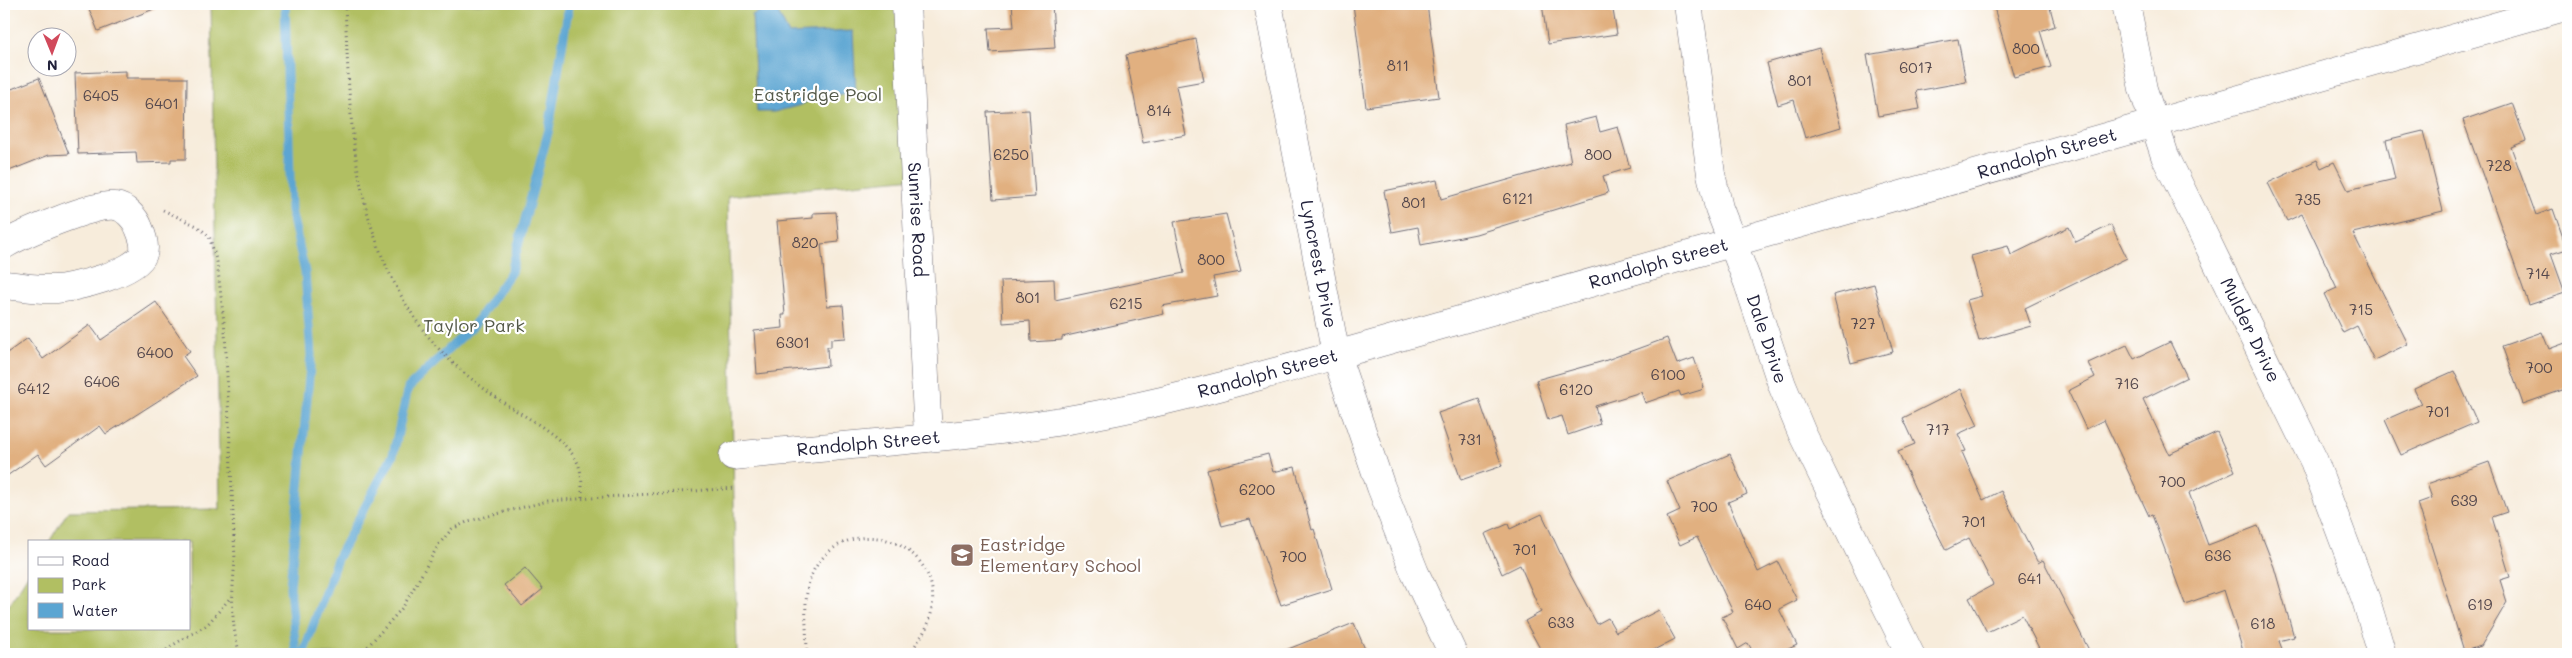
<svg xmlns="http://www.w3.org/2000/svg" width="2572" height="658" viewBox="0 0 2572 658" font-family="Mali,sans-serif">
  <rect width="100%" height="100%" fill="#fff"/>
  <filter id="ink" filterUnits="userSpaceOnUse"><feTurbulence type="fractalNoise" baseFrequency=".02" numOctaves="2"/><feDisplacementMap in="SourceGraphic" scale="10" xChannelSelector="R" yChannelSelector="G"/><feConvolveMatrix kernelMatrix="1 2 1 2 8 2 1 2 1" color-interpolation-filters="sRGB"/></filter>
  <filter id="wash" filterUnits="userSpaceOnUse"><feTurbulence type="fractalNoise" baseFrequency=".0096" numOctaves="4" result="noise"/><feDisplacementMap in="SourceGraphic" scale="20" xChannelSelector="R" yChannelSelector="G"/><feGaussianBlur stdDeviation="1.12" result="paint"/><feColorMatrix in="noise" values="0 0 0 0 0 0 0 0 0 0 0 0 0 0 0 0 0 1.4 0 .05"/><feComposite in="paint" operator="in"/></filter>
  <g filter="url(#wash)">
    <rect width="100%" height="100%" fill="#f7ecdb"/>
    <!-- green -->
    <polygon fill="#b1bf62" stroke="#6a704e" points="211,4 906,4 915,178 728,196 737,654 4,654 4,613 29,573 29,629 189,629 189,542 49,542 68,511 220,509"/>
    <!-- water -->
    <polygon fill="#5ba5d2" stroke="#3e6486" points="774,5 789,34 853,31 856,94 819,95 801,105 774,112 757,112 752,15"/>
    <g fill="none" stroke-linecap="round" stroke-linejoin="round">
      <!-- stream -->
      <g stroke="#5ba5d2" stroke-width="9">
        <polyline points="285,4 291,210 305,272 311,355 290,587 296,654"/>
        <polyline points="303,654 337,559 393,455 408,388 474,325 511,272 549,129 569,4"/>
      </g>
    </g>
    <g id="blocks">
      <!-- building -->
      <g fill="#e1b080">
        <polygon points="87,4 164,4 164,5 98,31"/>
        <polygon points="1012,4 1052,4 1055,48 990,52 988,28 1014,27"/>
        <polygon points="1353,4 1427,4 1439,97 1366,107"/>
        <polygon points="1542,4 1612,4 1617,34 1548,44"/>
        <polygon points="1993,4 2049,4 2055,26 2040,31 2051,67 2014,77"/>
        <polygon points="1196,39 1204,81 1176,86 1186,135 1143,143 1126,55"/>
        <polygon points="1958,39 1966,82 1916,91 1920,109 1878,116 1867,55"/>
        <polygon points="1819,48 1841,127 1805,138 1794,100 1778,105 1767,63"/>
        <polygon points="126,71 126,78 187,78 186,159 171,159 171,162 137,163 136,152 78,154 75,73"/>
        <polygon points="39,78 69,154 49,155 4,173 4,92"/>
        <polygon points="2512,103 2526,141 2511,147 2536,215 2553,209 2567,249 2551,254 2565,293 2529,305 2463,120"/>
        <polygon points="1029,110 1035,197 993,200 987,112"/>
        <polygon points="1596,117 1600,132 1618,127 1630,168 1603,176 1608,193 1476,234 1421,245 1418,227 1392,232 1384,191 1437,180 1441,199 1571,162 1564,125"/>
        <polygon points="2423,131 2443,211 2353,233 2408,344 2374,360 2357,326 2343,333 2324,294 2337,288 2302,214 2287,221 2268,183 2317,160 2321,168 2334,162 2348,190 2395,179 2386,140"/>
        <polygon points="836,212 839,242 821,244 827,306 843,305 846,338 831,339 831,347 827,347 828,366 757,374 754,331 783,328 782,315 785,315 777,221 813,218 813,213"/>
        <polygon points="1226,214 1241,272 1213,277 1217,296 1162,306 1164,314 1062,337 1062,340 1031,342 1030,321 1003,323 1001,281 1054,279 1055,300 1184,273 1174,222"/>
        <polygon points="2111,225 2127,258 2025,308 2031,326 1979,341 1967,300 1982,296 1971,256 2008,246 2011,255 2069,227 2076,242"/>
        <polygon points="1874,284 1893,352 1851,363 1833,295"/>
        <polygon points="156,302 190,351 183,356 197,376 106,434 100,426 46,465 38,454 4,478 4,355 28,338 43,359 90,325 101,340"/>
        <polygon points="2542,332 2549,349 2568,342 2568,388 2523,404 2502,346"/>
        <polygon points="1667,338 1677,364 1694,358 1704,387 1701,390 1681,396 1679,391 1645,403 1641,392 1595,406 1600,424 1568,435 1562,416 1548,420 1536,380 1604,361"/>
        <polygon points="2170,342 2187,377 2143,399 2169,454 2217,432 2235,471 2189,493 2208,545 2258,526 2274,567 2294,637 2279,641 2284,654 2244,654 2224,590 2185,604 2152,515 2149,516 2104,420 2086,429 2068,391 2095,377 2088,363 2127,345 2134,359"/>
        <polygon points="2454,371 2477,422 2401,455 2385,420 2421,404 2414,389"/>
        <polygon points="1961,389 1978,425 1958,434 1966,451 1962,452 1983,500 2001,491 2038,563 2043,560 2091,654 2042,654 2022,615 1987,632 1969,598 1993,585 1969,538 1946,550 1920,500 1898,451 1915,444 1903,418"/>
        <polygon points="1479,399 1502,466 1461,480 1438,413"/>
        <polygon points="1268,454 1273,472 1295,467 1312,530 1314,529 1332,589 1281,605 1250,519 1222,526 1207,470"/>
        <polygon points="1730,454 1747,494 1728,502 1758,572 1778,562 1797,600 1779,609 1797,645 1777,654 1754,654 1748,643 1738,649 1722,617 1733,612 1697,537 1680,545 1667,517 1680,511 1667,481"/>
        <polygon points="2489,462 2507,512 2492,517 2510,577 2500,580 2507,602 2481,646 2464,651 2418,503 2432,498 2427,484"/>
        <polygon points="1542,514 1571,576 1597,624 1608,618 1616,632 1659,610 1675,639 1646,654 1543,654 1525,621 1541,612 1520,565 1502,574 1485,534 1508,524 1510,529"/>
        <polygon points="525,568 543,589 522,606 504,585"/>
        <polygon points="1354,623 1367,654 1278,654 1278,653"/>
      </g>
    </g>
  </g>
  <g filter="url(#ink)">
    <use href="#blocks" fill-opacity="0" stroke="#6d6973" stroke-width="1"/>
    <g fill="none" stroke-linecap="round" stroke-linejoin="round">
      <!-- minor casing -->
      <g stroke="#6d6973" stroke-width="29">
        <g id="minor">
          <path id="s1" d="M906 4 928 436"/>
          <path id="s2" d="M1268 4 1336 355 1381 487 1415 573 1453 654"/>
          <path id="s3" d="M1688 4 1711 174 1719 208 1748 283 1782 385 1802 433 1910 654"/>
          <path id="s4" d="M2126 4 2143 89 2165 156 2314 461 2366 600 2382 654"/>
          <path d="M4 245C22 234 94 203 115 206 125 207 136 219 139 228 142 235 146 246 143 254 136 273 72 289 53 289 37 290 20 286 4 285"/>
          <path id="s5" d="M733 456C860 443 991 437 1116 411 1190 396 1264 375 1336 355L2568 6"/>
        </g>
      </g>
      <!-- path -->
      <g stroke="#6d6973" stroke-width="3" stroke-dasharray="1 4" stroke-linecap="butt">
        <path d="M345 4C350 120 350 223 418 323 442 357 473 382 507 405 528 418 559 435 573 455 583 468 582 484 582 499"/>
        <path d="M163 210 197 226 209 236 217 262 225 331 235 560C232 592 230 623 240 654"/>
        <polyline points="164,654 168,648 207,625 231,597"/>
        <polyline points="361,654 403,607 439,544 452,529 469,521 548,501 736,488"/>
        <path d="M807 654C807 629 801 590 815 568 854 506 950 546 930 618 926 632 917 642 909 654"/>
      </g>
      <!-- minor -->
      <use href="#minor" stroke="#fff" stroke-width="28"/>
    </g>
  </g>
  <!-- icons -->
  <defs>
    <g id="school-square" transform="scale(1.25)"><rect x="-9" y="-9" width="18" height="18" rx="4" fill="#8d6e63" stroke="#fff"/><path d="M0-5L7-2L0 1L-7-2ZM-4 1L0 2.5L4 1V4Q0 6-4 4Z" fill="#fff"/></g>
  </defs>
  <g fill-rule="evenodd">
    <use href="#school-square" x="962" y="555"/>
  </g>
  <g text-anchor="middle" stroke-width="4.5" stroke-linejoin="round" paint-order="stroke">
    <!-- number labels -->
    <g font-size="15" fill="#52464c">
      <text x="2026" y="54">800</text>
      <text x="1398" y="71">811</text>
      <text x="1916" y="73">6017</text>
      <text x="1800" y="86">801</text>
      <text x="101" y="101">6405</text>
      <text x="162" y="109">6401</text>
      <text x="1159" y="116">814</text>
      <text x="1011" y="160">6250</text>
      <text x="1598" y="160">800</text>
      <text x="2499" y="171">728</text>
      <text x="1518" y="204">6121</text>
      <text x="2308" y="205">735</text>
      <text x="1414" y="208">801</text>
      <text x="805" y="248">820</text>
      <text x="1211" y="265">800</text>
      <text x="2538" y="279">714</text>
      <text x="1028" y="303">801</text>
      <text x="1126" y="309">6215</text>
      <text x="2361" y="315">715</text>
      <text x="1863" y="329">727</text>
      <text x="793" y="348">6301</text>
      <text x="155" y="358">6400</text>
      <text x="2539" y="373">700</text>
      <text x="1668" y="380">6100</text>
      <text x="102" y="387">6406</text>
      <text x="2127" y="389">716</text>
      <text x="34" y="394">6412</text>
      <text x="1576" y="395">6120</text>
      <text x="2438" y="417">701</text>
      <text x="1938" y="435">717</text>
      <text x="1470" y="445">731</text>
      <text x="2172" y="487">700</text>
      <text x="1257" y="495">6200</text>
      <text x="2464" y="506">639</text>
      <text x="1704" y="512">700</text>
      <text x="1974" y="527">701</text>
      <text x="1525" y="555">701</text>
      <text x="2218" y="561">636</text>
      <text x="1293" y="562">700</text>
      <text x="2030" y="584">641</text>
      <text x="1758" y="610">640</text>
      <text x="2480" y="610">619</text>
      <text x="1561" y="628">633</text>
      <text x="2263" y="629">618</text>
    </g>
    <!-- park labels -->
    <g font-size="18" fill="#545949" stroke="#fff">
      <text x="818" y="101">Eastridge Pool</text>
      <text x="474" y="332">Taylor Park</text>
    </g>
    <!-- street labels -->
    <g font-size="18" fill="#22223b" stroke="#fff">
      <text dy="6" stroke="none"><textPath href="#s5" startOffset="1352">Randolph Street</textPath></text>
      <text dy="6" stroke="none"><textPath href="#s1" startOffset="216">Sunrise Road</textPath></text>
      <text dy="6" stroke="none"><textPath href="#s5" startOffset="948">Randolph Street</textPath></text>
      <text dy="6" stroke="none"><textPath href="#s2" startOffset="265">Lyncrest Drive</textPath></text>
      <text dy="6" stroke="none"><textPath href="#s4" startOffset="351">Mulder Drive</textPath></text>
      <text dy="6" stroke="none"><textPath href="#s3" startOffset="346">Dale Drive</textPath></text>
      <text dy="6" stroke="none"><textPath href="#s5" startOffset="542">Randolph Street</textPath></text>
      <text dy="6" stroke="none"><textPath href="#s5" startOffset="136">Randolph Street</textPath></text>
    </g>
    <!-- education labels -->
    <g font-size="18" fill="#785e54" stroke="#fff" text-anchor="start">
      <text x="980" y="551">Eastridge<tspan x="980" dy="21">Elementary School</tspan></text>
    </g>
  </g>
  <!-- margin -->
  <rect width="2572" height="658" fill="none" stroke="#fff" stroke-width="20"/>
  <!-- legend -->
  <rect x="28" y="540" width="162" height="90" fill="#ffffff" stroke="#a7a7b1"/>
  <rect x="38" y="557" width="25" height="8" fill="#ffffff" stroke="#a7a7b1"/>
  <text x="72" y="566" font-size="15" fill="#22223b">Road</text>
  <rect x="38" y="578" width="25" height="15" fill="#b1bf62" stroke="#a7a7b1"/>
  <text x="72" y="590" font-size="15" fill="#22223b">Park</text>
  <rect x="38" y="603" width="25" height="15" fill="#5ba5d2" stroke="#a7a7b1"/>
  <text x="72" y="616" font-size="15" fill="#22223b">Water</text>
  <!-- north arrow -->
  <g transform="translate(52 52) rotate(179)"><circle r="24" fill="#ffffff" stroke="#a7a7b1"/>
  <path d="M0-4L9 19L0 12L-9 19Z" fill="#d1495b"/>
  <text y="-8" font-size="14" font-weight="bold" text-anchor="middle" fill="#22223b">N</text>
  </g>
</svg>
